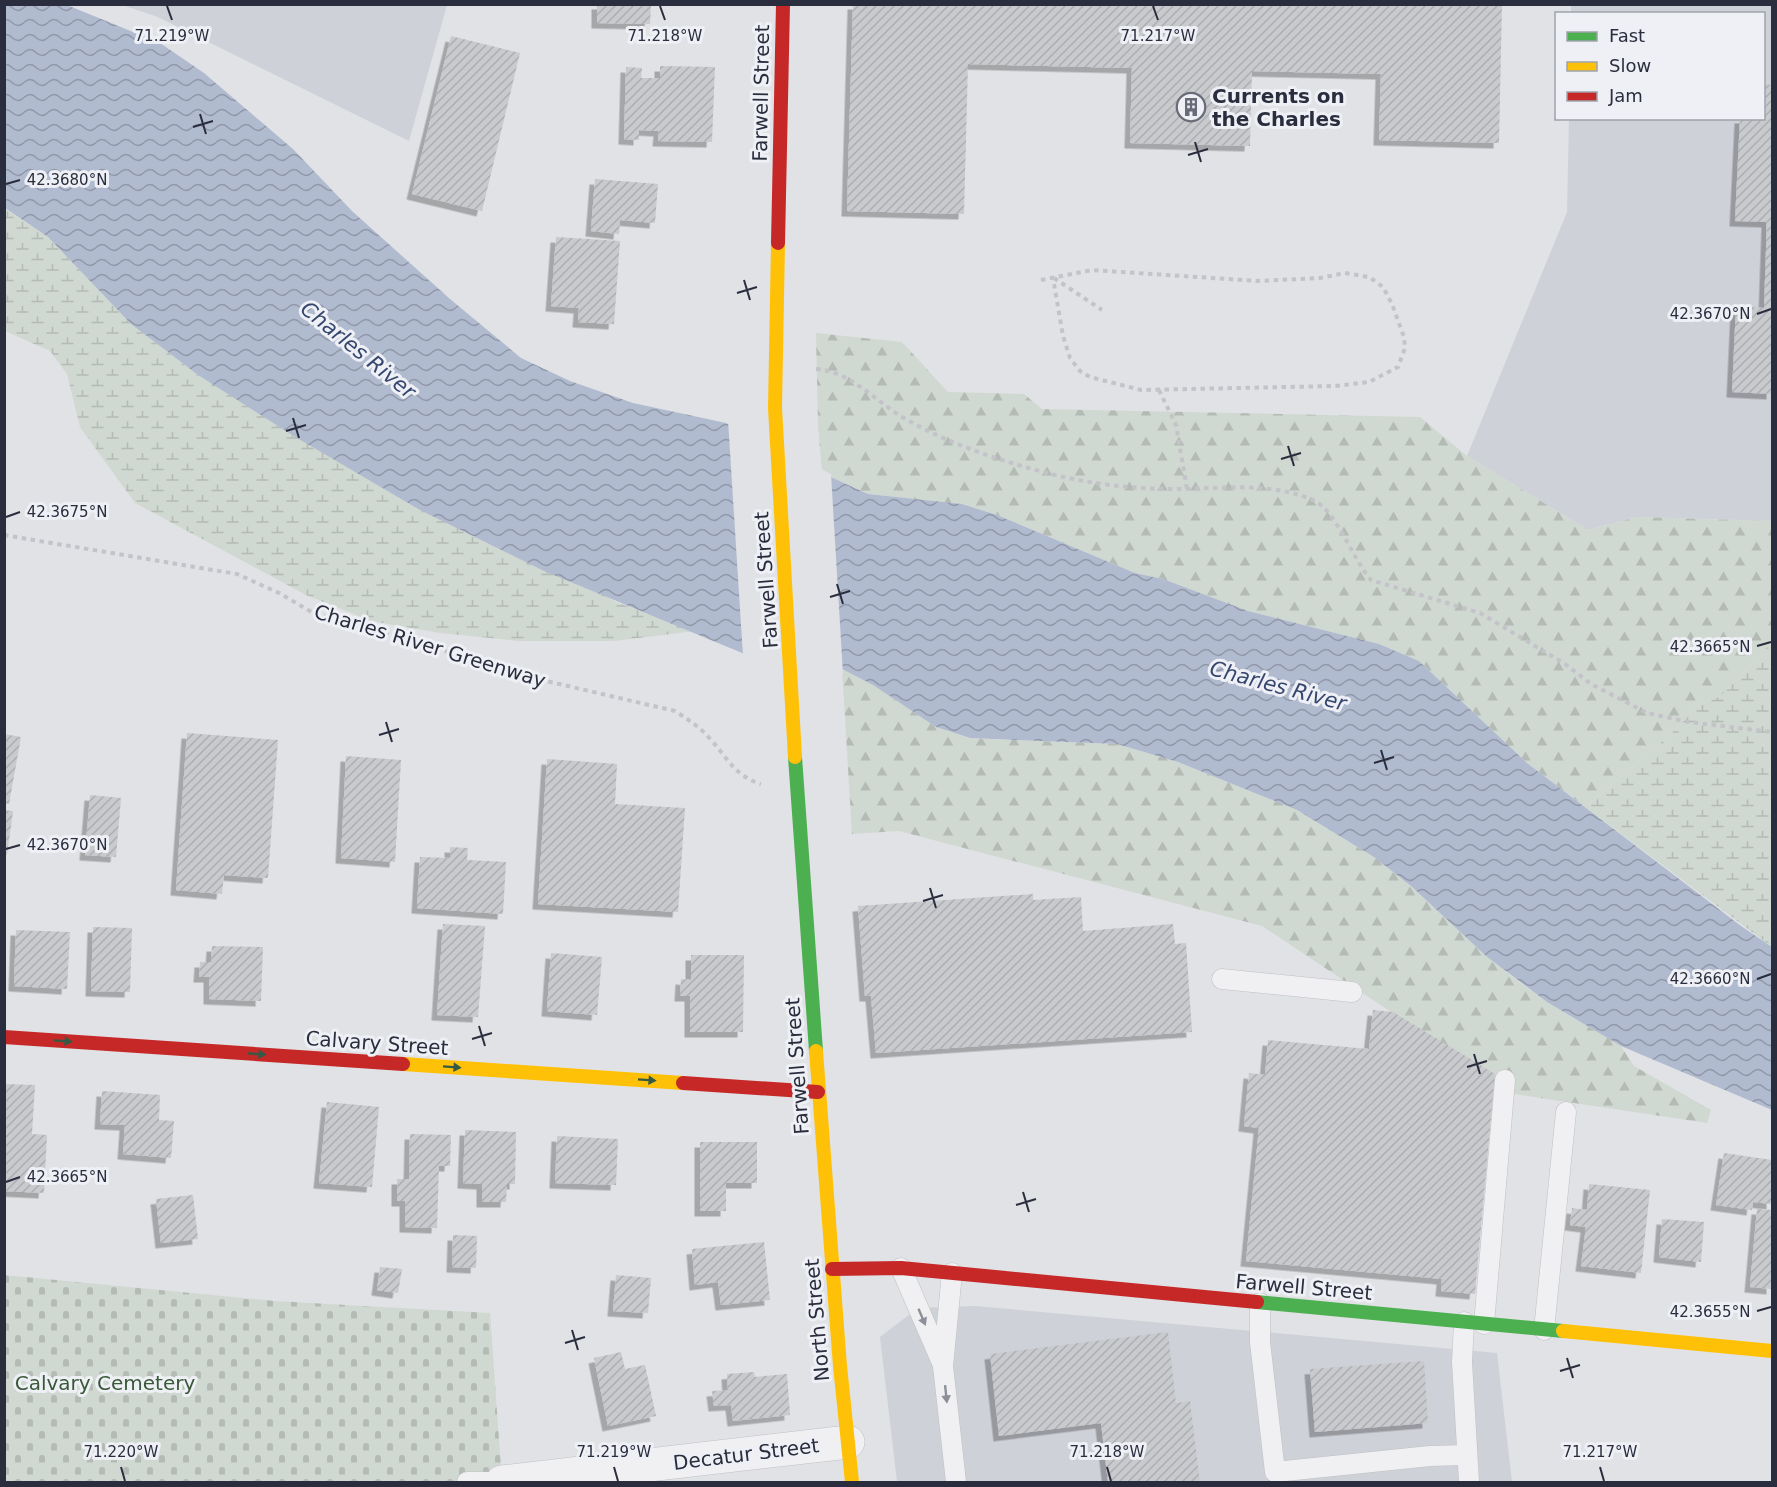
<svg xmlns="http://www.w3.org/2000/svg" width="1777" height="1487" viewBox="0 0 1777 1487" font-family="'DejaVu Sans',sans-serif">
  <defs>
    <pattern id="forest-firs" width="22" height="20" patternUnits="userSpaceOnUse" patternTransform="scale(1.5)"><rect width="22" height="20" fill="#d0d9d1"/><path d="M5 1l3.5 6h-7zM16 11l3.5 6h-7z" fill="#b3bbb4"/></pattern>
    <pattern id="wetland-marsh" width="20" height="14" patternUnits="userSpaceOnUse" patternTransform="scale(1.5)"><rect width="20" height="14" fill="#d0d9d1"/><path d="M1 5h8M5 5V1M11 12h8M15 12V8" fill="none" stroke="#b3bbb4"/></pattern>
    <pattern id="cemetery-stones" width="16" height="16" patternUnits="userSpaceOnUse" patternTransform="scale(1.5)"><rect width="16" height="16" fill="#d0d9d1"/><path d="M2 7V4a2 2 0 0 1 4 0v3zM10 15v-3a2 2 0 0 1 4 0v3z" fill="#b3bbb4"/></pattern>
    <pattern id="water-waves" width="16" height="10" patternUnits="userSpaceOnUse" patternTransform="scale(1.5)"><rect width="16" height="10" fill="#b1bbcf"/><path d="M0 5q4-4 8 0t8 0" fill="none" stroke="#9098a9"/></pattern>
    <pattern id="building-hatch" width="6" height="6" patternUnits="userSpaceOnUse" patternTransform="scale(1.5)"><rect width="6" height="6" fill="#c9cace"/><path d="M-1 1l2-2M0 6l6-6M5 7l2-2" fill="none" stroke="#adaeb2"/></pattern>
    <filter id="shadow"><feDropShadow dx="-5.5" dy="5.5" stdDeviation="0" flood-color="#0004"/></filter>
  </defs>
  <rect width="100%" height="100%" fill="#e1e2e5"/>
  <!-- built -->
  <g fill="#cfd1d8">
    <polygon points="122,5 447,5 409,141 158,17"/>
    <polygon points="1571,5 1772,5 1772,521 1637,517 1588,530 1467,456 1567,212 1569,119 1764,118 1764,14 1571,14"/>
    <polygon points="975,1306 1497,1353 1512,1482 897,1482 880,1337 918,1308"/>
  </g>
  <!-- forest -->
  <g fill="url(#forest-firs)">
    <polygon points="816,333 902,342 948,392 1024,394 1042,409 1420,417 1467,456 1588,530 1637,517 1772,521 1772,642 1721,696 1699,705 1671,734 1585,807 1527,763 1419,661 1379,644 1248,611 1163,579 1135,573 997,515 962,504 868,494 822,473 818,425"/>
    <polygon points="842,669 873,685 936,727 969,738 1117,744 1178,762 1297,810 1374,857 1411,886 1486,956 1519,982 1547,1002 1621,1046 1634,1066 1711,1110 1707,1123 1514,1094 1262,926 899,831 852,834"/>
  </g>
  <!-- wetland -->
  <g fill="url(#wetland-marsh)">
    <polygon points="4,208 48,237 131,324 198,375 616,602 695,631 614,641 519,641 440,633 371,621 306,595 135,503 80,427 67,374 50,351 5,331"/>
    <polygon points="1772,642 1772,947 1585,807 1671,734 1699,705 1721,696"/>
  </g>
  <!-- cemetery -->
  <polygon fill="url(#cemetery-stones)" points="4,1275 275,1301 490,1313 502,1482 5,1482"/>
  <!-- water -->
  <polygon fill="url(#water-waves)" points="4,5 67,5 160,43 204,73 293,149 352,211 450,299 521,358 570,381 633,403 726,423 822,473 868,494 962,504 997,515 1135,573 1163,579 1248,611 1379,644 1419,661 1527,763 1741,926 1772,947 1772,1110 1621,1046 1547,1002 1486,956 1411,886 1374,857 1297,810 1178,762 1117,744 970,738 936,727 873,685 842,669 747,655 544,571 420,510 297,438 198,375 131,324 48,237 5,208"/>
  <!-- pier -->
  <polygon fill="#e1e2e5" points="728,420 831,474 843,674 743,656"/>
  <!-- building -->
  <g fill="url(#building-hatch)" filter="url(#shadow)">
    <polygon points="597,4 651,4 650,24 597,23"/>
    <polygon points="853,4 1502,4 1499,143 1379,140 1381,74 1252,71 1250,146 1130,143 1132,68 968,64 964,214 847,211"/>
    <polygon points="451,36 520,53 482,211 412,194"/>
    <polygon points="660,66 715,67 712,142 658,141 659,131 639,130 639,140 624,139 626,67 642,68 641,78 660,78"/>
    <polygon points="1764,84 1772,85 1772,394 1732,392 1736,306 1764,308 1767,222 1735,221 1740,118 1764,118"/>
    <polygon points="595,179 658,184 655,223 620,220 619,234 591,231"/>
    <polygon points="556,237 620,241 614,324 578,322 579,308 551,306"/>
    <polygon points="187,733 278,740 268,878 224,875 222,894 176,890"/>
    <polygon points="4,734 21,737 9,804 4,803"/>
    <polygon points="346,756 401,760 395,862 341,858"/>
    <polygon points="547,759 617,764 615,804 685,808 678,912 538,904"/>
    <polygon points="90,795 121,798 116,857 85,855"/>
    <polygon points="4,810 13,811 7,855 4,855"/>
    <polygon points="450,847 468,848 467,860 506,862 503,914 417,908 420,857 450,858"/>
    <polygon points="1033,894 1033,900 1081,897 1083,931 1173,924 1175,944 1186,943 1192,1032 876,1053 871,996 865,996 858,906"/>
    <polygon points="443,924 485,926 478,1017 437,1015"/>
    <polygon points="93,927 132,928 130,992 91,991"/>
    <polygon points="16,930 70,932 67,989 14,986"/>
    <polygon points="212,946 263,947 261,1001 209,999 209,977 199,977 200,962 211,962"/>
    <polygon points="551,953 602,957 597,1015 547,1011"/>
    <polygon points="691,955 744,955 743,1032 690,1032 690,996 680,996 681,979 691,980"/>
    <polygon points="1373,1010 1393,1012 1495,1074 1475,1294 1441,1291 1442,1279 1246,1261 1259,1128 1244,1126 1249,1073 1265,1075 1268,1040 1369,1049"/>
    <polygon points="4,1084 35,1085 32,1134 47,1135 44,1193 4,1191"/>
    <polygon points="102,1091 160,1095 159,1120 174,1121 171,1158 123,1154 125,1125 100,1124"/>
    <polygon points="327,1102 379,1107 372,1187 319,1183"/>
    <polygon points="465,1130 516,1132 515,1184 507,1184 506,1202 482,1202 482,1184 463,1183"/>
    <polygon points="410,1134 451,1135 450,1166 439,1166 437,1228 405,1227 405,1201 397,1201 397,1179 409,1179"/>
    <polygon points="557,1136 618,1139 616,1185 555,1183"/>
    <polygon points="700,1142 757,1142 757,1183 726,1183 726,1211 700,1211"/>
    <polygon points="1724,1153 1772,1160 1772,1204 1753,1202 1752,1210 1716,1205"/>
    <polygon points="1589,1184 1650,1190 1641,1273 1581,1266 1586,1227 1570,1225 1572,1208 1587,1210"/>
    <polygon points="193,1195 198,1239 161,1243 156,1199"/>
    <polygon points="1757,1209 1772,1210 1772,1289 1750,1287"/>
    <polygon points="1662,1219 1704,1222 1701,1262 1659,1257"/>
    <polygon points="453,1235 477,1236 476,1268 452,1267"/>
    <polygon points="764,1242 770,1300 721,1305 718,1282 695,1285 692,1249"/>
    <polygon points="380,1267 402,1269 398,1293 377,1290"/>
    <polygon points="616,1275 651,1278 648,1313 613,1311"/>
    <polygon points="1168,1332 1176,1403 1190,1401 1200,1482 1108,1482 1101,1423 999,1436 990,1354"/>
    <polygon points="621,1352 625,1369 645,1365 656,1416 608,1426 594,1358"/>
    <polygon points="1424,1361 1428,1423 1315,1432 1310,1369"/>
    <polygon points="754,1372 755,1377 787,1374 790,1415 733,1421 731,1405 714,1406 712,1391 728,1390 727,1374"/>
  </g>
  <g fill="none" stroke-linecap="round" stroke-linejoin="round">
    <!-- lane casing -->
    <g stroke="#bfc0c3" stroke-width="21">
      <g id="lane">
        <polyline points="1222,979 1352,992"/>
        <polyline points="901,1268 943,1365"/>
        <polyline points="952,1273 943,1366 956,1482"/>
        <polyline points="1260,1303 1260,1342 1275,1472 1430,1456 1467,1455"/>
        <polyline points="1464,1322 1462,1362 1469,1482"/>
        <polyline points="1484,1324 1505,1080"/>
        <polyline points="1544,1330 1566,1112"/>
        <polyline points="467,1482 502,1482"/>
      </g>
    </g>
    <!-- street casing -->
    <g stroke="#bfc0c3" stroke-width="34">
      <polyline id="street" points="502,1482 848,1442"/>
    </g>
    <!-- path -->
    <g stroke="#c3c3c9" stroke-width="4" stroke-dasharray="4.5 4.5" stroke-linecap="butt">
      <polyline points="1054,278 1102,310"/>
      <polyline points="1041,280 1092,270 1257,281 1320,278 1345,273 1369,277 1383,287 1392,304 1404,337 1405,348 1398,367 1369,382 1335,386 1141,390 1090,377 1080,371 1070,358 1063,336 1053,278"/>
      <path d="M816 369C854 372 877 404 909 421 949 443 992 458 1036 470 1078 482 1122 488 1165 489 1215 490 1266 480 1313 500 1336 510 1353 560 1371 580L1480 613 1565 664 1591 684 1647 713 1689 722 1772 732"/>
      <polyline points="1159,390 1176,425 1187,489"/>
      <path d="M4 535 237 574 279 593 315 614 405 638 512 673 675 711C689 720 701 728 712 741 729 760 735 776 761 784"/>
    </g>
    <!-- lane -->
    <use href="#lane" stroke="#f0f0f3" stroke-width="20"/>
    <!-- street -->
    <use href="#street" stroke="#f0f0f3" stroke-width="33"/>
    <!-- fast -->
    <g stroke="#4caf50" stroke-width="14">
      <polyline points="795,757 816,1051"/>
      <polyline points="1257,1302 1563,1331"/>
    </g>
    <!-- slow -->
    <g stroke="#ffc107" stroke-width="14">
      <polyline points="778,243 775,408 795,757"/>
      <polyline points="816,1051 840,1366 852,1482"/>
      <polyline points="403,1064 683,1083"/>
      <polyline points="1563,1331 1772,1351"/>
    </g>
    <!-- jam -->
    <g stroke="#c62828" stroke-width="14">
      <polyline points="778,243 783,4"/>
      <polyline points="4,1037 403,1064"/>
      <polyline points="683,1083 818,1092"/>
      <polyline points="832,1269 901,1268 1257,1302"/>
    </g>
  </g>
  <!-- one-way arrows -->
  <defs><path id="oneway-solid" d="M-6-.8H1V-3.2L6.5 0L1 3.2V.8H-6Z" transform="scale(1.5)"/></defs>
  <g fill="#355a44">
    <use href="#oneway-solid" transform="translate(63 1041) rotate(4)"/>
    <use href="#oneway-solid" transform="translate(257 1054) rotate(4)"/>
    <use href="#oneway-solid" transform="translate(452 1067) rotate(4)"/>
    <use href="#oneway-solid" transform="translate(647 1080) rotate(4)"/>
  </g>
  <g fill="#8c8e98">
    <use href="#oneway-solid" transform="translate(922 1317) rotate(67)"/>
    <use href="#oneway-solid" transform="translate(946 1394) rotate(84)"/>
  </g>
  <!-- ticks -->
  <path fill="none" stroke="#292d3d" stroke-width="2" d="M167 6 172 20M660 6 665 20M1153 6 1158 20M200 114 206 134M193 127 213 121M1195 142 1201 162M1188 155 1208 149M6 184 20 180M744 280 750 300M737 293 757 287M1757 314 1771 309M293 418 299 438M286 431 306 425M1288 446 1294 466M1281 459 1301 453M6 517 20 512M837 584 843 604M830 597 850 591M1757 646 1771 642M386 722 392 742M379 735 399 729M1381 750 1387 770M1374 763 1394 757M6 849 20 845M930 888 936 908M923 901 943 895M1757 979 1771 974M479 1026 485 1046M472 1039 492 1033M1474 1054 1480 1074M1467 1067 1487 1061M6 1182 20 1177M1023 1192 1029 1212M1016 1205 1036 1199M1757 1311 1771 1307M572 1330 578 1350M565 1343 585 1337M1567 1358 1573 1378M1560 1371 1580 1365M121 1467 125 1481M614 1467 618 1481M1107 1467 1111 1481M1600 1467 1604 1481"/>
  <!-- icons -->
  <defs>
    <g id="building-ring" transform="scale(1.5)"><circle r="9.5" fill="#eef0f5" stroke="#696c78" stroke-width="1.5"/><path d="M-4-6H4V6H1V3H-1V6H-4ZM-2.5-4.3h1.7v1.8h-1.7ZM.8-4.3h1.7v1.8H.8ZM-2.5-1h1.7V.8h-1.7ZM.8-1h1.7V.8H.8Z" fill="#696c78"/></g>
  </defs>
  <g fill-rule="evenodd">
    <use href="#building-ring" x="1191" y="107"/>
  </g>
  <g text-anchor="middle" stroke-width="6" stroke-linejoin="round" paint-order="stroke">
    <!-- street labels -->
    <g font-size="20" fill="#292d3d" stroke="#eef0f5">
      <text transform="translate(761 93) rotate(-89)" y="7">Farwell Street</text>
      <text transform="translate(766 580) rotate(-94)" y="7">Farwell Street</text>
      <text transform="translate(430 646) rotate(17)" y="7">Charles River Greenway</text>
      <text transform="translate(377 1043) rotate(4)" y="7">Calvary Street</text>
      <text transform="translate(797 1066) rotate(-94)" y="7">Farwell Street</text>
      <text transform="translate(1304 1287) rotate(5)" y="7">Farwell Street</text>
      <text transform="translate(817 1320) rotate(-95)" y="7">North Street</text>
      <text transform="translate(746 1454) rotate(-7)" y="7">Decatur Street</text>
    </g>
    <!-- poi labels -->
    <g font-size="20" font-weight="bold" fill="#292d3d" stroke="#eef0f5" text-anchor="start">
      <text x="1212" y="103">Currents on<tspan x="1212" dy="23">the Charles</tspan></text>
    </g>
    <!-- park labels -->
    <g font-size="20" fill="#395837" stroke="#eef0f5">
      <text x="105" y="1390">Calvary Cemetery</text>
    </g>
    <!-- water labels -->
    <g font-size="21" font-style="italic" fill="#36476f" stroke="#eef0f5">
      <text transform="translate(358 350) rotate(39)" y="7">Charles River</text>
      <text transform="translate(1278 686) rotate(15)" y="7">Charles River</text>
    </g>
  </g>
  <g font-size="15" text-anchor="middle" fill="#292d3d" stroke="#eef0f5" stroke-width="6" stroke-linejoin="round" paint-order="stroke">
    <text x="172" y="41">71.219°W</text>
    <text x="665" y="41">71.218°W</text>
    <text x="1158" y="41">71.217°W</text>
    <text x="67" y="185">42.3680°N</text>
    <text x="1710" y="319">42.3670°N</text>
    <text x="67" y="517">42.3675°N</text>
    <text x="1710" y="652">42.3665°N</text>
    <text x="67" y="850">42.3670°N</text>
    <text x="1710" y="984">42.3660°N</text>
    <text x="67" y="1182">42.3665°N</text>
    <text x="1710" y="1317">42.3655°N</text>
    <text x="121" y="1457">71.220°W</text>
    <text x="614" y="1457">71.219°W</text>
    <text x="1107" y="1457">71.218°W</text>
    <text x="1600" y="1457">71.217°W</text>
  </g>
  <!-- border -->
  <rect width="1777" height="1487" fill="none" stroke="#292d3d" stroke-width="12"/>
  <!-- legend -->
  <rect x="1555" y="12" width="210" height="108" fill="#eef0f5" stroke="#9fa2ab" stroke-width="1.5"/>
  <rect x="1567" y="32" width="30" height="9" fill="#4caf50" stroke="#9fa2ab" stroke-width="1.5"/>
  <text x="1609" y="42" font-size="18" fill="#292d3d">Fast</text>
  <rect x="1567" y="62" width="30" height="9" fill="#ffc107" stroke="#9fa2ab" stroke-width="1.5"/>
  <text x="1609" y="72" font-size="18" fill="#292d3d">Slow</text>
  <rect x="1567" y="92" width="30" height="9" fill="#c62828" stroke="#9fa2ab" stroke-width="1.5"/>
  <text x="1609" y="102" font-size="18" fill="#292d3d">Jam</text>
</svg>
